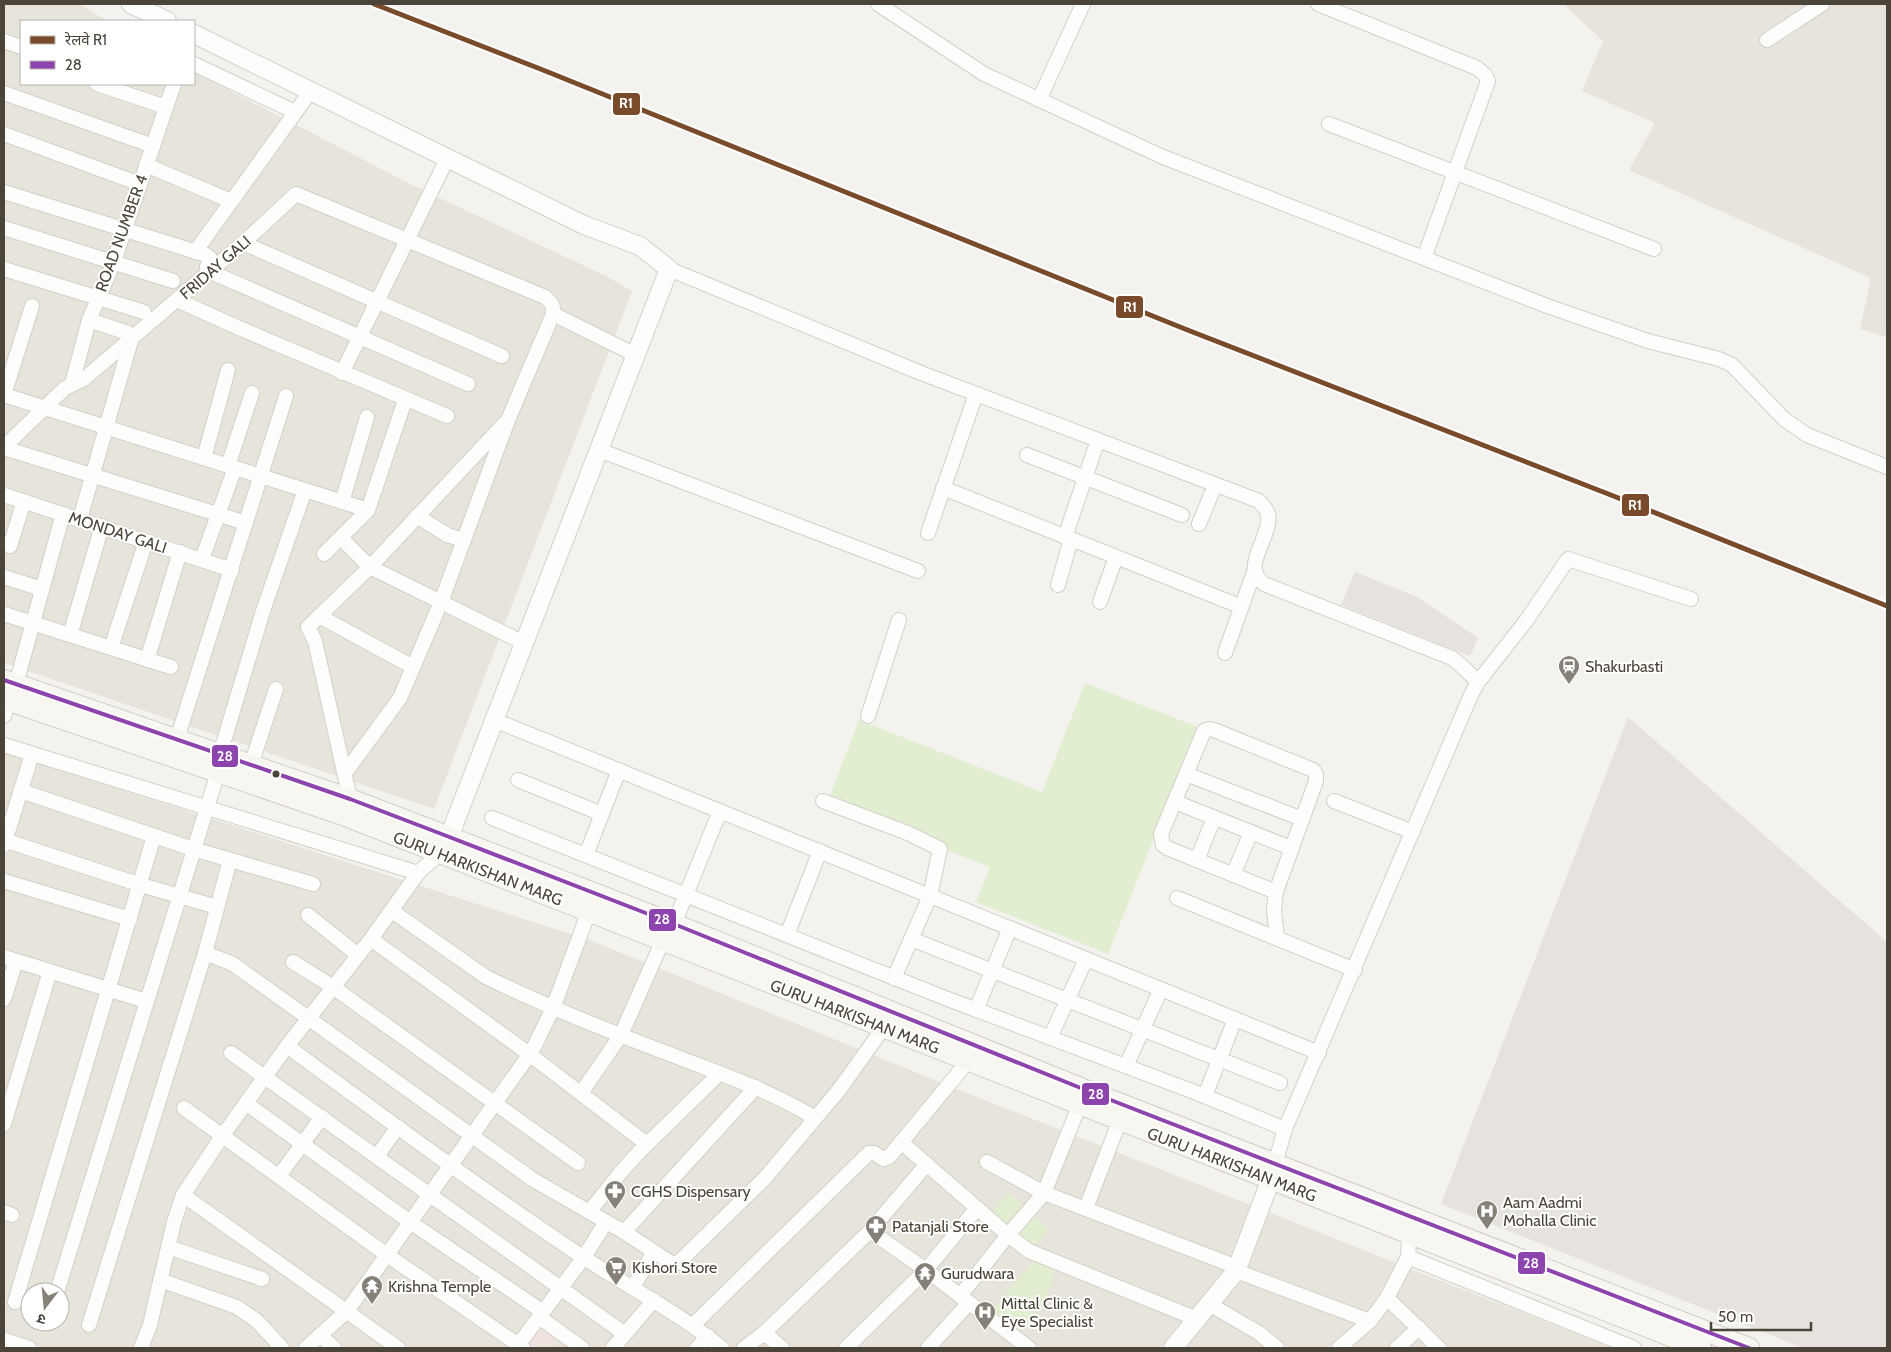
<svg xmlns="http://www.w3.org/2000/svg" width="1891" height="1352" viewBox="0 0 1891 1352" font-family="Cabin,'Noto Sans Devanagari',sans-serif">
  <rect width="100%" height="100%" fill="#f4f2ee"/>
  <!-- residential -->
  <g fill="#e7e4dc" fill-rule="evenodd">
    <polygon points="4,4 80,4 107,21 21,21 21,84 194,84 194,72 412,185 606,276 632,291 434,809 4,663"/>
    <polygon points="1563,4 1887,4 1887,337 1860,329 1871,278 1629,170 1655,123 1582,91 1603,41"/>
    <path d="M4 752 592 941 962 1091 1258 1208 1234 1270 1171 1348H4ZM30 1292H60V1322H30Z"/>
    <polygon points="1261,1209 1431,1277 1613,1348 1175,1348 1237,1271"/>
  </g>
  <!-- industrial -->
  <polygon fill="#e6e2de" points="1628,717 1887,942 1887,1348 1803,1348 1441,1204"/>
  <!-- medical -->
  <polygon fill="#eee3df" points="539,1321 561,1336 551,1348 525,1348"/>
  <!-- green -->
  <g fill="#e1eecf">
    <polygon points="1085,683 1198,727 1108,954 976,902 990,867 827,803 859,720 1042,792"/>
    <polygon points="1009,1193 1027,1210 1008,1230 990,1214"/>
    <polygon points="1031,1213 1048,1230 1030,1250 1012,1234"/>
    <polygon points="1037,1258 1056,1266 1046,1300 1016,1333 990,1312"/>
  </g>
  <!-- parking -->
  <polygon fill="#e6e3df" points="1355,572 1417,597 1478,638 1470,656 1341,605"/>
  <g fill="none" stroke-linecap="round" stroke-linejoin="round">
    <!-- minor casing -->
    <g stroke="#d2d0cb" stroke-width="16">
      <g id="minor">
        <polyline points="878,4 984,74 1163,157 1550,307 1648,341 1719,359 1732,365 1784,419 1807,435 1887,467"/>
        <polyline points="1318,4 1477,68 1485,75 1488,81 1424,258"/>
        <polyline points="1767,40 1822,4"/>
        <polyline points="4,41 21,47"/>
        <polyline points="194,64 295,112"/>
        <polyline points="97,84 166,107"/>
        <polyline points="4,93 153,146"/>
        <polyline points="1039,100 1083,4"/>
        <polyline points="1329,124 1654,249"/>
        <polyline points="4,134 140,184"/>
        <polyline points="146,165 231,201"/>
        <polyline points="4,192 206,255 210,258 207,267 213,273 468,384"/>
        <polyline points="4,228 173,281"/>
        <polyline points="243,243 502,356"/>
        <polyline points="195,252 310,92"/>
        <polyline points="4,269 144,312"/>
        <path d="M669 269 921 373 1259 501C1262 505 1267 509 1268 514 1273 536 1239 567 1264 584L1452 658 1464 668 1478 682"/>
        <polyline points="177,300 239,328 447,416"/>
        <polyline points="553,314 636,355"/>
        <polyline points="89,320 128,333 132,337"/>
        <polyline points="342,373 447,159"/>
        <polyline points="72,384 89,320 113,264 174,84"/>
        <polyline points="4,395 368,510"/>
        <polyline points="4,395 32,306"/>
        <path d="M4 447 65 388 84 379 243 243 296 194 545 297C552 303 554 306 553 314L508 420 441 602 400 698 345 773"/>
        <polyline points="4,448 246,523"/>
        <polyline points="599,450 918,571"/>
        <polyline points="1027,455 1182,515"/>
        <polyline points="204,458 228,370"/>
        <polyline points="228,466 252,393"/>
        <polyline points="943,488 1242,607"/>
        <polyline points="4,495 232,570"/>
        <polyline points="342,502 367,417"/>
        <polyline points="417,516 447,535 464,540"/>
        <polyline points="80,519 132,337"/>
        <polyline points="1199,524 1215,485"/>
        <polyline points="928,533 976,394"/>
        <polyline points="1065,537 1098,440"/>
        <polyline points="341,538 370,567 524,643"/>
        <polyline points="10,546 24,501"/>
        <polyline points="324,554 368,510 405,400"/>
        <polyline points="202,559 235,468"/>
        <polyline points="4,577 42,589"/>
        <polyline points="1058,585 1071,539"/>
        <polyline points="1100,602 1116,557"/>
        <polyline points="4,614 171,667"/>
        <polyline points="319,616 413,667"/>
        <polyline points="70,635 102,526"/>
        <polyline points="111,648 146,541"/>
        <polyline points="1225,653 1254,572"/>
        <polyline points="147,660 180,552"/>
        <polyline points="16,684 63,514"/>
        <polyline points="4,716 9,700"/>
        <polyline points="868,716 899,620"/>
        <polyline points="494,720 1319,1053"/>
        <polyline points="177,739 286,396"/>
        <polyline points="4,745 418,873"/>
        <polyline points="220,754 263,611 305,490"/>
        <polyline points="251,765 276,689"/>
        <polyline points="1186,774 1302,819"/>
        <polyline points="518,780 602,814"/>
        <polyline points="21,791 193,849 313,884"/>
        <polyline points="350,799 315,641 308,627 370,567 504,424"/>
        <polyline points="823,801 910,834 940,849 930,896 894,978"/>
        <polyline points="1334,801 1413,832"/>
        <polyline points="1175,802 1291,848"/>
        <polyline points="492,818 945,998 1197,1093 1285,1129"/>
        <polyline points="4,840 141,885 217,907"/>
        <polyline points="4,845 32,754"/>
        <polyline points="586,855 619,770"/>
        <polyline points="1197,860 1214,818"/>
        <polyline points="1233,875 1251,832"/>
        <polyline points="4,881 130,919"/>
        <polyline points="1276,892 1167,848 1163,845 1161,834 1204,731 1209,729 1214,730 1313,770 1316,774 1316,781 1276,892 1274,910 1277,938"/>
        <polyline points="1177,898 1355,970"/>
        <path d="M392 911 486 977C549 1008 614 1033 680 1058 726 1076 773 1092 815 1118"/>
        <polyline points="308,915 358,955"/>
        <polyline points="674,924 720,811"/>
        <polyline points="787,935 820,851"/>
        <polyline points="371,939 529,1054 647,1144"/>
        <polyline points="911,939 1280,1083"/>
        <polyline points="205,953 233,964 532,1179 624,1232 673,1264 680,1261 765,1178 839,1090 884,1027"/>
        <polyline points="4,957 146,1001"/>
        <polyline points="293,962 333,987 578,1163"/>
        <polyline points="4,999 16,961"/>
        <polyline points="976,1010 1010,928"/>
        <polyline points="1050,1038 1086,959"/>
        <path d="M287 1046C385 1118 482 1190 583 1257 630 1288 679 1313 722 1348"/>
        <polyline points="231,1053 625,1334"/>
        <polyline points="1126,1066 1161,989"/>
        <polyline points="581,1093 621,1035 663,940"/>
        <polyline points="1205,1096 1235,1019"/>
        <polyline points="246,1103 410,1222 543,1312"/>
        <polyline points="184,1108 387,1255 523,1348"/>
        <polyline points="4,1124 50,971"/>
        <polyline points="901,1142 1008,1235 1029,1251 1197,1319"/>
        <polyline points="377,1156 398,1127"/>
        <polyline points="987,1162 1044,1193 1237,1267"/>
        <polyline points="1275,1164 1285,1129 1471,695 1478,682 1526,621 1568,559 1691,599"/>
        <polyline points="279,1176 322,1117"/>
        <polyline points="183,1195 398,1348"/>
        <polyline points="1086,1208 1120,1120"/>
        <polyline points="4,1212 12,1215"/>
        <polyline points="589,1212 621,1172 640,1151 720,1073"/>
        <polyline points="1410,1225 1408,1257 1387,1298 1439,1348"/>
        <polyline points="870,1231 926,1270 1029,1348"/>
        <polyline points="624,1232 756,1087"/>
        <polyline points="168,1247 262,1279"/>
        <polyline points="1408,1257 1634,1348"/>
        <polyline points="1236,1271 1370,1321"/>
        <polyline points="160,1280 237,1307 257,1321 282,1348"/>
        <polyline points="633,1287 654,1252"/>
        <polyline points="57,1292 218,772"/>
        <polyline points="960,1296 1008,1235 1044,1193 1080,1104"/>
        <polyline points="15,1302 154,836"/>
        <polyline points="1209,1304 1259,1333 1277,1348"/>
        <polyline points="539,1317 582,1348"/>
        <polyline points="89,1325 205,953 230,860"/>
        <polyline points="693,1325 869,1153 874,1153 883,1159 889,1157 969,1060"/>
        <polyline points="764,1333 870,1231 927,1164"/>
        <polyline points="320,1335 334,1348"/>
        <polyline points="4,1340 29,1348"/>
        <polyline points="141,1348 150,1325 174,1222 183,1195 223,1135 287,1046 371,939 418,873 440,853"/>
        <polyline points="306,1348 347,1311 532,1051 553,1008 589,911"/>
        <polyline points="516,1348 584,1257 606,1222"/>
        <polyline points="613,1348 654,1300"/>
        <polyline points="697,1348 708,1336"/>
        <polyline points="744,1348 764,1333 782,1348"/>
        <polyline points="846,1348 926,1270 977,1208"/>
        <polyline points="928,1348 969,1303"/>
        <polyline points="1339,1348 1370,1321 1387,1298"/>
        <polyline points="1397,1348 1419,1328"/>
      </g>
    </g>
    <!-- tertiary casing -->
    <g stroke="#d2d0cb" stroke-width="20">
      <g id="tertiary">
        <polyline points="131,4 167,21"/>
        <polyline points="194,34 584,225 640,246 669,269 449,837"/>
        <polyline points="1173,1348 1236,1271 1271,1179"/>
      </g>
    </g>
    <!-- secondary casing -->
    <g stroke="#d3cfc5" stroke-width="22">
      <g id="secondary">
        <polyline points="4,680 350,799 439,833 674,924 1103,1097 1749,1348"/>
        <polyline points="4,699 343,815 1701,1348"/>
      </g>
    </g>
    <!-- minor -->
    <use href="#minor" stroke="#fdfdfc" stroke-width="14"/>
    <!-- tertiary -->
    <use href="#tertiary" stroke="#fdfdfc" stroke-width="18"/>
    <!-- secondary -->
    <use href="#secondary" stroke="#f7f6f1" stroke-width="20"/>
    <!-- bus-1 casing -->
    <g stroke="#fff" stroke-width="8">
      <polyline id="bus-1" points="4,680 350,799 439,833 674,924 1103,1097 1749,1348"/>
    </g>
    <!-- bus-1 -->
    <use href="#bus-1" stroke="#8e44ad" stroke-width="4"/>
    <!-- rail-1 casing -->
    <g stroke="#fff" stroke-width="9">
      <polyline id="rail-1" points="374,4 543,70 1185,329 1616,497 1887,606"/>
    </g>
    <!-- rail-1 -->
    <use href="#rail-1" stroke="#7a4b2a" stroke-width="5"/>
  </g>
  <!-- icons -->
  <defs>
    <g id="station-pin" transform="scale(1.125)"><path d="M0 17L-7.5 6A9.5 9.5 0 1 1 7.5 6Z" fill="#868178" stroke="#fff"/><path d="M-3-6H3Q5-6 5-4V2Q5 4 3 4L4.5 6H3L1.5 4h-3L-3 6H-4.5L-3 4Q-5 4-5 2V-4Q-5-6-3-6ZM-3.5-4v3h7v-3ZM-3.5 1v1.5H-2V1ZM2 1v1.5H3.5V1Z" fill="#fff"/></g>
    <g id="pharmacy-pin" transform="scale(1.125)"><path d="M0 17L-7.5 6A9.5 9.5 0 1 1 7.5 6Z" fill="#868178" stroke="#fff"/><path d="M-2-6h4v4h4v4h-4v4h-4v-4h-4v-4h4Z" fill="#fff"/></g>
    <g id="hospital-pin" transform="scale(1.125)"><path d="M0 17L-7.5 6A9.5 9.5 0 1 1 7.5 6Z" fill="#868178" stroke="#fff"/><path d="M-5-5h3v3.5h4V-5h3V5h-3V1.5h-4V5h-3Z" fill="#fff"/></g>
    <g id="supermarket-pin" transform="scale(1.125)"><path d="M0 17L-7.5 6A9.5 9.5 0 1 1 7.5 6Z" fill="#868178" stroke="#fff"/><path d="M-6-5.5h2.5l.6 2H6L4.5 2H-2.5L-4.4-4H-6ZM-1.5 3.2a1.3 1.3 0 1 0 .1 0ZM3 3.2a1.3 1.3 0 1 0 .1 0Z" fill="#fff"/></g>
    <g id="temple-pin" transform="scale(1.125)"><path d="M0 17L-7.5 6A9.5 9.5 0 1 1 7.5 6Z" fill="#868178" stroke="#fff"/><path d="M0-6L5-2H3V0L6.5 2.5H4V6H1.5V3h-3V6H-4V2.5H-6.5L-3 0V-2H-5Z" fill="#fff"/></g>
  </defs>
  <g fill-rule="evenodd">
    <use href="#station-pin" x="1569" y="666"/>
    <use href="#pharmacy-pin" x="615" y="1191"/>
    <use href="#hospital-pin" x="1487" y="1211"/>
    <use href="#pharmacy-pin" x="876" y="1226"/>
    <use href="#supermarket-pin" x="616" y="1267"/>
    <use href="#temple-pin" x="925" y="1273"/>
    <use href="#temple-pin" x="372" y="1286"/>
    <use href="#hospital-pin" x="985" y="1312"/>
  </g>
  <!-- markers -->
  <circle fill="#4b4439" stroke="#fff" stroke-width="2" cx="276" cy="774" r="4.5"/>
  <g text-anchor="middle" stroke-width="4" stroke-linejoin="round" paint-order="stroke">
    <!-- street labels -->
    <g font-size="16" fill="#4b4439" stroke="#fff">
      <text transform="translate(121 233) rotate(-70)" y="6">ROAD NUMBER 4</text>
      <text transform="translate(215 267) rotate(-41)" y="6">FRIDAY GALI</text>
      <text transform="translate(118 532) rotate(18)" y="6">MONDAY GALI</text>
      <text transform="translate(478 868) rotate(21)" y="6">GURU HARKISHAN MARG</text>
      <text transform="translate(855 1016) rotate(21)" y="6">GURU HARKISHAN MARG</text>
      <text transform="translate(1232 1164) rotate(21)" y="6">GURU HARKISHAN MARG</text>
    </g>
    <!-- poi labels -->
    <g font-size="16" fill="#4b4439" stroke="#fff" text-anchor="start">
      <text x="1585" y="672">Shakurbasti</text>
      <text x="631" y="1197">CGHS Dispensary</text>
      <text x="1503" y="1208">Aam Aadmi<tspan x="1503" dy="18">Mohalla Clinic</tspan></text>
      <text x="892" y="1232">Patanjali Store</text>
      <text x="632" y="1273">Kishori Store</text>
      <text x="941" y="1279">Gurudwara</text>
      <text x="388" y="1292">Krishna Temple</text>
      <text x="1001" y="1309">Mittal Clinic &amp;<tspan x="1001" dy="18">Eye Specialist</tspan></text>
    </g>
  </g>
  <g stroke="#fff" stroke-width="2">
    <rect x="612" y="92" width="29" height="24" rx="5" fill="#7a4b2a"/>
    <rect x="1115" y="295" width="29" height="24" rx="5" fill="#7a4b2a"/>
    <rect x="1621" y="493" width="29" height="24" rx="5" fill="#7a4b2a"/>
    <rect x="211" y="744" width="28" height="24" rx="5" fill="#8e44ad"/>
    <rect x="648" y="908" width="29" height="24" rx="5" fill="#8e44ad"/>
    <rect x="1081" y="1082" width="29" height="24" rx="5" fill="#8e44ad"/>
    <rect x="1517" y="1251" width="29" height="24" rx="5" fill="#8e44ad"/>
  </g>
  <g font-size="14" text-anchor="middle" font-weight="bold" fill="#fff">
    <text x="626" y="108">R1</text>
    <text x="1130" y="312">R1</text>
    <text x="1635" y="510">R1</text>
    <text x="225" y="761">28</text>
    <text x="662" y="924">28</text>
    <text x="1096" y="1099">28</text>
    <text x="1531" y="1268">28</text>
  </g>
  <!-- border -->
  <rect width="1891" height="1352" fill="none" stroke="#4b4439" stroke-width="10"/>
  <!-- legend -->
  <rect x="20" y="20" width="175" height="65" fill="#ffffff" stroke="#b7b4b0"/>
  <rect x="30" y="36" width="25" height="8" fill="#7a4b2a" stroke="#b7b4b0"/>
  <text x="65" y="45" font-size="15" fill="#4b4439">रेलवे R1</text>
  <rect x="30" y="61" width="25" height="8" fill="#8e44ad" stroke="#b7b4b0"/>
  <text x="65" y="70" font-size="15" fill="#4b4439">28</text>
  <!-- north arrow -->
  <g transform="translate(45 1307) rotate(196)"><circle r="24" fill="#ffffff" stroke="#b7b4b0"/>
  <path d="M0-4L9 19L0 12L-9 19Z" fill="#868178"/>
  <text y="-8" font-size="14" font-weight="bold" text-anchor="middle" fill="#4b4439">उ</text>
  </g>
  <!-- scale -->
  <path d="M1711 1322v8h100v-8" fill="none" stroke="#4b4439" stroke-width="2.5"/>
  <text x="1718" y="1322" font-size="15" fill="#4b4439" stroke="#ffffff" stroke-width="4" paint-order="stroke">50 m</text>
</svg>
